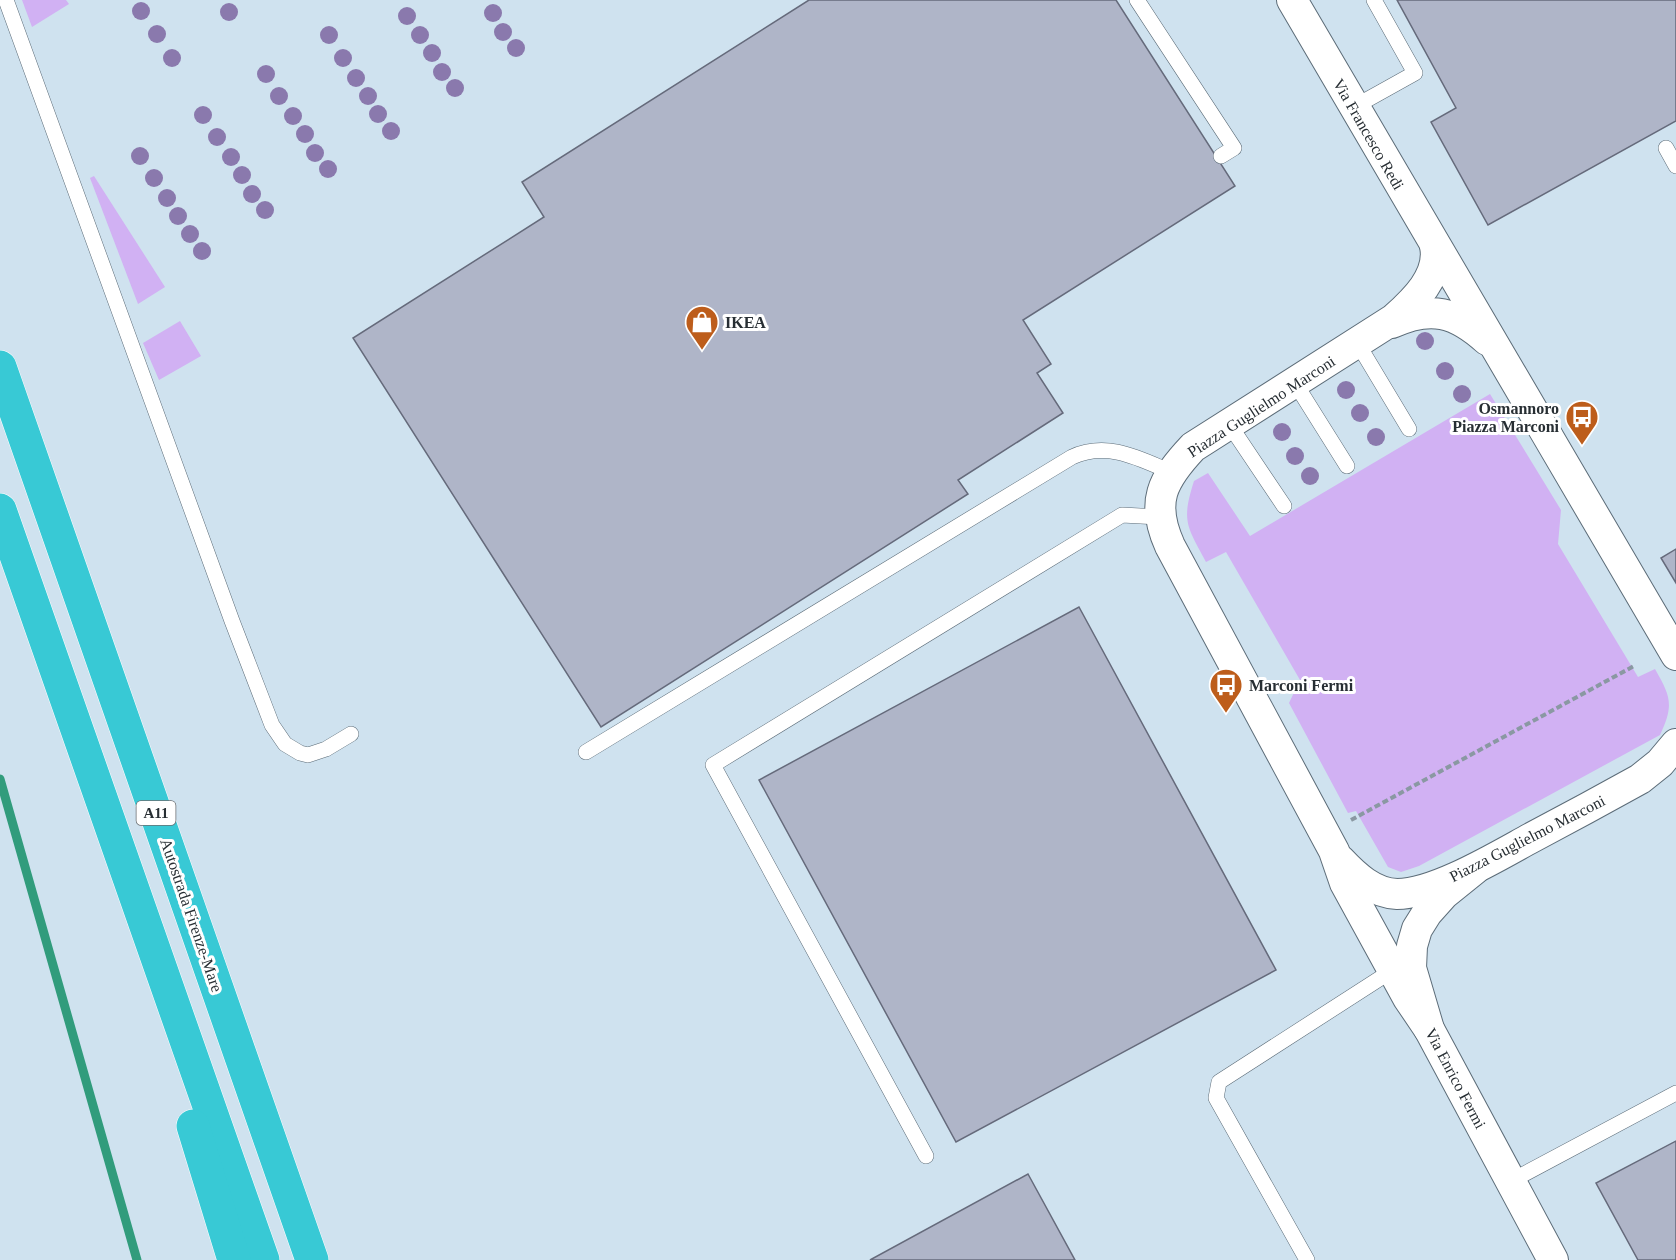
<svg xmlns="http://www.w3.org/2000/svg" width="1676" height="1260" viewBox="0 0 1676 1260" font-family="Georgia,serif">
  <rect width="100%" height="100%" fill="#cfe2ef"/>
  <!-- green -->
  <g fill="#d1b1f3">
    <polygon points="22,0 66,0 69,4 32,27"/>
    <polygon points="94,176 165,287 138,304 90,178"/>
    <polygon points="180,321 201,356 159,380 143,343"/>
    <path d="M1490 394 1561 510 1558 544 1638 677 1655 669C1671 697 1674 705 1660 735L1419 866 1401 872 1388 867 1356 811 1348 813 1289 703 1300 680 1226 552 1206 562C1187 526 1181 522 1194 481L1208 473 1250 536Z"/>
  </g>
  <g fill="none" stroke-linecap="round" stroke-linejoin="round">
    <!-- stream -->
    <polyline stroke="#319c7c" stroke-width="9" points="0,779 137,1260"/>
  </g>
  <!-- building -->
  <g fill="#afb5c8" stroke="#656a7b" stroke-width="1.5">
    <polygon points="809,0 1116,0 1235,186 1023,320 1051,364 1037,373 1063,413 958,480 968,494 601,727 353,338 544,217 522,182"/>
    <polygon points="1397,0 1676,0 1676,121 1488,225 1431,122 1456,108"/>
    <polygon points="1676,549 1676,583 1661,558"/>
    <polygon points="1079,607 1276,970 956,1142 759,780"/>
    <polygon points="1676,1141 1676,1260 1638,1260 1596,1183"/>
    <polygon points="1028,1174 1075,1260 870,1260"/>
  </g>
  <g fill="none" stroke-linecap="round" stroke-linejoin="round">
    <!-- lane casing -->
    <g stroke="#5c6c78" stroke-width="16">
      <g id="lane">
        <polyline points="6,0 232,621 272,725 285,744 300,753 308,755 326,749 351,734"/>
        <polyline points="1137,0 1234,148 1221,156"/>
        <polyline points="1354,107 1415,73 1374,0"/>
        <polyline points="1666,148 1676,166"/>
        <polyline points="1358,344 1409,429"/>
        <polyline points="1295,383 1347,466"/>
        <polyline points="1229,424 1284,506"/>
        <path d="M586 752 1072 457C1107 441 1138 458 1171 472"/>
        <polyline points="926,1156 713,765 1122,515 1159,517"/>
        <polyline points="1511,1181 1676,1093"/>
        <polyline points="1307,1260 1216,1098 1219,1082 1393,970"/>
      </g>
    </g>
    <!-- street casing -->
    <g stroke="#5c6c78" stroke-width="32">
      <g id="street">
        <polyline points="1292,0 1676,655"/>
        <path d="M1392 323C1431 305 1456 312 1487 340"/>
        <path d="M1340 860C1355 876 1373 893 1397 894 1435 894 1498 856 1531 838 1567 819 1604 799 1640 779L1660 763 1676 744"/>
        <polyline points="1475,869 1444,894 1427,913 1417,929 1412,946 1411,968 1429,1029 1553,1260"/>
        <path d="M1429 1029 1408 998 1345 883 1334 851 1170 546C1150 502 1162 480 1193 447L1394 319C1414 301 1441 276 1435 246"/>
      </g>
    </g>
    <!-- highway casing -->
    <g stroke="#fff" stroke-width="34">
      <g id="highway">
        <polyline points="0,367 312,1260"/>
        <polyline points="0,510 263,1260"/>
        <polyline points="193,1126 234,1260"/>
      </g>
    </g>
    <!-- path -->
    <polyline stroke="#8a98a2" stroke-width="4" stroke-dasharray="6 3" stroke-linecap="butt" points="1351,820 1634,666"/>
    <!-- lane -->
    <use href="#lane" stroke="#fff" stroke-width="15"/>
    <!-- street -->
    <use href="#street" stroke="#fff" stroke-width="30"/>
    <!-- highway -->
    <use href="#highway" stroke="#38c9d5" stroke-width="33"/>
  </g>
  <!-- trees -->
  <g fill="#8a79ad">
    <circle cx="141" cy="11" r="9"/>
    <circle cx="229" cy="12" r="9"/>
    <circle cx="493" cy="13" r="9"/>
    <circle cx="407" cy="16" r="9"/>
    <circle cx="503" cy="32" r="9"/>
    <circle cx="157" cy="34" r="9"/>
    <circle cx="329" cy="35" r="9"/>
    <circle cx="420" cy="35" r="9"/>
    <circle cx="516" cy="48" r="9"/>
    <circle cx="432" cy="53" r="9"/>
    <circle cx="172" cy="58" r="9"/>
    <circle cx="343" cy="58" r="9"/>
    <circle cx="442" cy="72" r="9"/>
    <circle cx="266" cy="74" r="9"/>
    <circle cx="356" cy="78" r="9"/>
    <circle cx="455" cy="88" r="9"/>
    <circle cx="279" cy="96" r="9"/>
    <circle cx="368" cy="96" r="9"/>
    <circle cx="378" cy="114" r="9"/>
    <circle cx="203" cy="115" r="9"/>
    <circle cx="293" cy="116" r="9"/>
    <circle cx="391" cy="131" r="9"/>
    <circle cx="305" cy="134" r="9"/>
    <circle cx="217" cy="137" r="9"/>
    <circle cx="315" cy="153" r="9"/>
    <circle cx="140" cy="156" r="9"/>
    <circle cx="231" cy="157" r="9"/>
    <circle cx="328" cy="169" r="9"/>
    <circle cx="242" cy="175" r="9"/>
    <circle cx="154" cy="178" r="9"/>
    <circle cx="252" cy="194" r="9"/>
    <circle cx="167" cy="198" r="9"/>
    <circle cx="265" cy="210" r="9"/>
    <circle cx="178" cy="216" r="9"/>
    <circle cx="190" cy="234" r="9"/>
    <circle cx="202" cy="251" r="9"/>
    <circle cx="1425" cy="341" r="9"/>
    <circle cx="1445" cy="371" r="9"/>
    <circle cx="1346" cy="390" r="9"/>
    <circle cx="1462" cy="394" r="9"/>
    <circle cx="1360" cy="413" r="9"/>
    <circle cx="1282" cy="432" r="9"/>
    <circle cx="1376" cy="437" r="9"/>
    <circle cx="1295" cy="456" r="9"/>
    <circle cx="1310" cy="476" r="9"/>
  </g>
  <!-- icons -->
  <defs>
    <g id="shop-pin" transform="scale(1.725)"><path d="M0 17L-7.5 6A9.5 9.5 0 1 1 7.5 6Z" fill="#bd5d1b" stroke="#fff"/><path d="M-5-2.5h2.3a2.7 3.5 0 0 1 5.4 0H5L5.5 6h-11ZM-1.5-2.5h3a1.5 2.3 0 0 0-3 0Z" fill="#fff"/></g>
    <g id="bus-pin" transform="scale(1.725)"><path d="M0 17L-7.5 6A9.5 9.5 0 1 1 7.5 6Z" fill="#bd5d1b" stroke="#fff"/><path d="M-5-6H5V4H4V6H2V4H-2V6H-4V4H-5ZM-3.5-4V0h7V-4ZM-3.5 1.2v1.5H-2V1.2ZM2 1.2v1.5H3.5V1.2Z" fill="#fff"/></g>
  </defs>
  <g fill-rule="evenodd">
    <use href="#shop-pin" x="702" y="322"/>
    <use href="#bus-pin" x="1582" y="417"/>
    <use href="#bus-pin" x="1226" y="685"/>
  </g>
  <g text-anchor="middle" stroke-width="6" stroke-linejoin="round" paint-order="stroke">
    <!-- shield labels -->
    <rect fill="#fff" stroke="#686d70" stroke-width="1.5" x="136.5" y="801" width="39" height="24" rx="4.5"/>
    <g font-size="15" font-weight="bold" fill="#272e33">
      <text x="156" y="818">A11</text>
    </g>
    <!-- street labels -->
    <g font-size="16" fill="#272e33" stroke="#fff">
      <text transform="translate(1369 134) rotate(60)" y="6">Via Francesco Redi</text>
      <text transform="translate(1261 406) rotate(-33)" y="6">Piazza Guglielmo Marconi</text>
      <text transform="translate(1527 838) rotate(-27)" y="6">Piazza Guglielmo Marconi</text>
      <text transform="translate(192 915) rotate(71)" y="6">Autostrada Firenze-Mare</text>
      <text transform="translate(1456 1078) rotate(62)" y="6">Via Enrico Fermi</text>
    </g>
    <!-- poi labels -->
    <g font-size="16" font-weight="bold" fill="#272e33" stroke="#fff" text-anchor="start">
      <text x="725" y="328">IKEA</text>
      <text x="1559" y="414" text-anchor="end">Osmannoro<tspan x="1559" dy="18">Piazza Marconi</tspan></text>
      <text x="1249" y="691">Marconi Fermi</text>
    </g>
  </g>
</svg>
